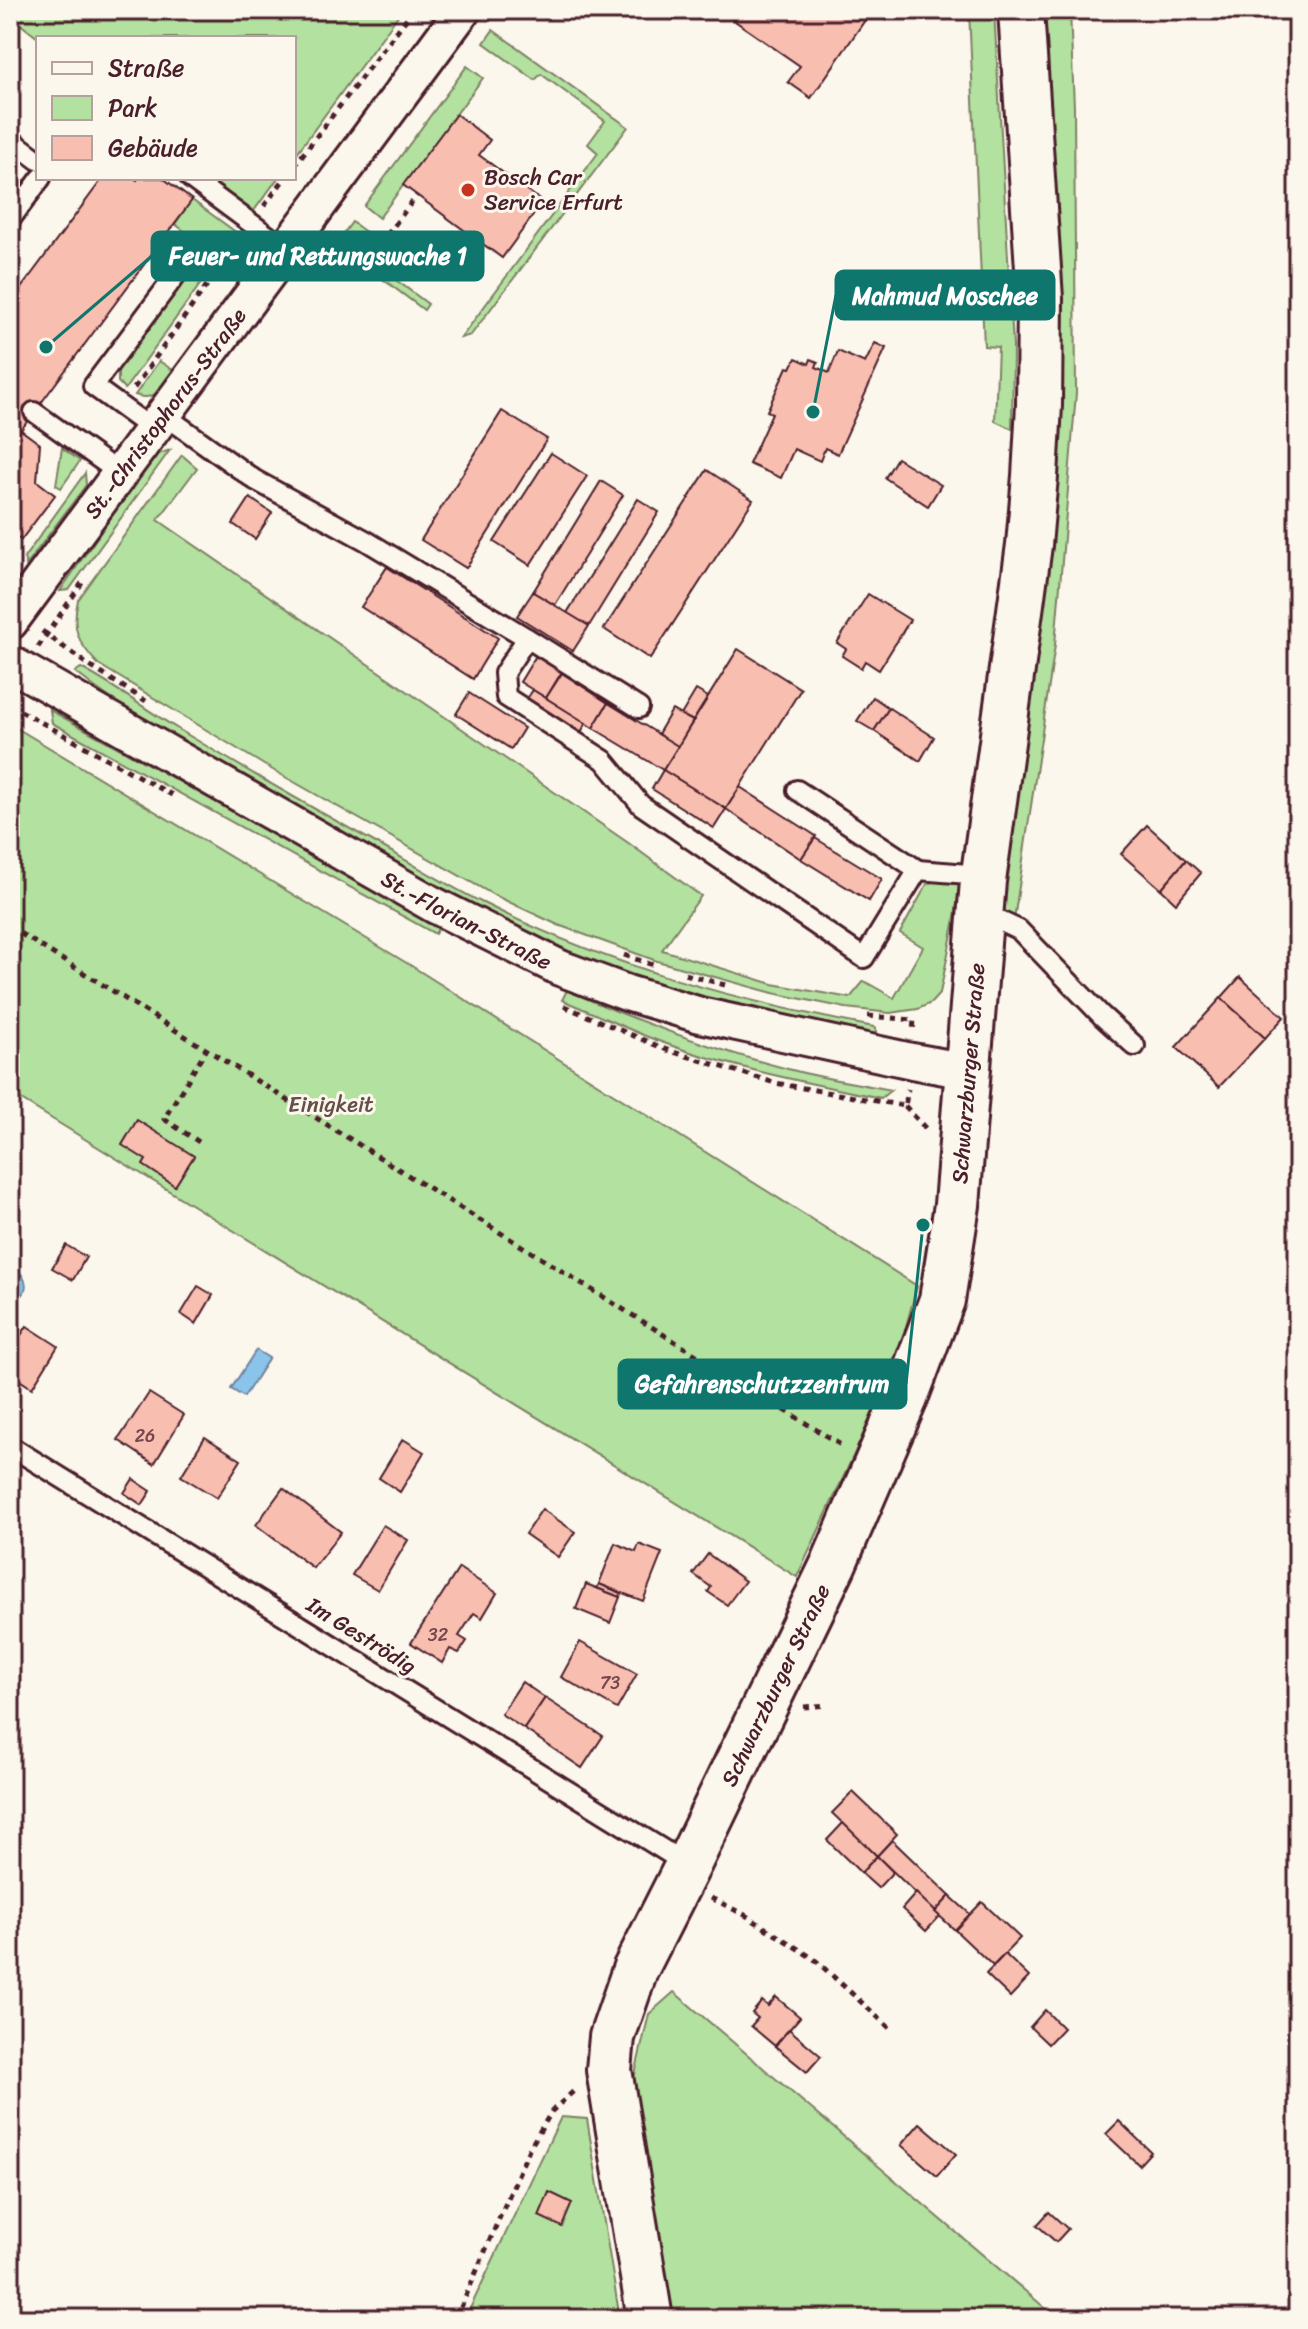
<svg xmlns="http://www.w3.org/2000/svg" width="1308" height="2329" viewBox="0 0 1308 2329" font-family="Sriracha,sans-serif">
  <rect width="100%" height="100%" fill="#fbf7ec"/>
  <filter id="ink" filterUnits="userSpaceOnUse"><feTurbulence type="fractalNoise" baseFrequency=".0125" numOctaves="2"/><feDisplacementMap in="SourceGraphic" scale="16" xChannelSelector="R" yChannelSelector="G"/><feConvolveMatrix kernelMatrix="1 2 1 2 8 2 1 2 1" color-interpolation-filters="sRGB"/></filter>
  <g filter="url(#ink)">
    <!-- green -->
    <g fill="#b3e19f" stroke="#7e8065" stroke-width="2">
      <polygon points="10,10 402,10 294,157 294,38 38,38 10,16"/>
      <polygon points="969,10 994,10 1013,346 1012,429 995,421 998,347 984,346"/>
      <polygon points="1037,10 1070,10 1074,107 1076,393 1055,645 1014,920 996,904"/>
      <polygon points="493,30 628,127 471,335 461,338 598,153 588,144 605,121 541,74 535,80 484,43"/>
      <polygon points="467,66 483,78 379,218 364,206"/>
      <polygon points="208,178 278,178 253,212"/>
      <polygon points="192,200 237,233 125,389 118,382 118,369 208,249 175,224"/>
      <polygon points="352,222 396,254 384,271 428,304 424,310 336,244"/>
      <path d="M159 361 176 372C165 386 155 403 135 395Z"/>
      <polygon points="62,448 80,461 61,488 56,485"/>
      <polygon points="170,450 69,590 60,591 153,456"/>
      <path d="M182 455 197 468 158 520 627 842 701 896 662 950 773 984 850 998 864 981 894 998 923 947 900 933 927 884 939 879 960 884 954 924 940 993 931 1003 918 1009 890 1013 846 1008 773 993 657 961 558 925 494 895 264 765 98 664C78 643 71 629 78 600Z"/>
      <polygon points="85,473 86,485 26,565 24,558"/>
      <path d="M81 668C115 686 145 709 178 729 246 770 314 809 383 847 416 866 449 886 483 903 608 966 737 1001 874 1027L878 1035C740 1014 606 976 480 914 419 884 360 846 301 812 224 768 144 727 75 672Z"/>
      <polygon points="50,710 244,817 439,927 435,934 52,723"/>
      <polygon points="10,724 410,965 917,1286 905,1330 883,1392 797,1577 10,1093"/>
      <path d="M567 990C639 1022 711 1049 788 1069 821 1078 856 1083 891 1090L881 1098C803 1082 722 1066 648 1037 619 1025 591 1012 562 1000Z"/>
      <polygon points="674,1992 1058,2319 674,2319 632,2087 649,2014"/>
      <polygon points="561,2117 587,2119 620,2319 465,2319"/>
    </g>
    <!-- water -->
    <g fill="#8bc4ea" stroke="#71829e" stroke-width="2">
      <path d="M10 1262C31 1281 31 1290 10 1309Z"/>
      <polygon points="256,1350 269,1358 244,1397 231,1389"/>
    </g>
    <!-- building -->
    <g fill="#f8beb0" stroke="#4a1f2b" stroke-width="2">
      <polygon points="719,10 872,10 811,98 788,82 800,66"/>
      <polygon points="456,114 490,140 479,155 543,202 502,258 403,185"/>
      <polygon points="103,178 134,178 137,180 138,178 163,178 192,200 21,430 40,444 37,481 55,495 21,540 10,532 10,303"/>
      <polygon points="875,343 886,348 838,454 825,448 820,461 794,449 781,478 749,464 772,413 767,411 787,367 791,368 796,358 809,364 811,359 818,362 816,367 829,373 838,351 865,363"/>
      <polygon points="502,411 547,439 466,568 421,540"/>
      <polygon points="551,453 587,476 530,565 494,542"/>
      <polygon points="897,458 941,485 928,506 885,478"/>
      <polygon points="707,470 753,500 650,659 604,629"/>
      <polygon points="601,481 623,495 555,605 533,592"/>
      <polygon points="250,498 272,513 255,539 233,524"/>
      <polygon points="638,499 659,512 589,626 567,613"/>
      <polygon points="387,567 498,638 473,679 361,607"/>
      <polygon points="533,592 589,626 573,651 517,616"/>
      <polygon points="868,594 910,620 879,670 865,661 861,668 842,656 846,649 837,643"/>
      <polygon points="738,649 801,689 726,809 663,770"/>
      <polygon points="537,654 563,670 546,698 520,682"/>
      <polygon points="562,673 608,703 593,728 546,698"/>
      <polygon points="533,690 586,723 578,738 523,704"/>
      <polygon points="696,690 708,697 693,721 681,715"/>
      <polygon points="469,693 524,728 511,749 456,714"/>
      <polygon points="873,697 889,708 874,731 857,721"/>
      <polygon points="608,703 678,746 663,770 593,728"/>
      <polygon points="889,708 934,737 920,761 874,731"/>
      <polygon points="672,710 693,721 678,746 658,734"/>
      <polygon points="663,770 726,809 714,828 652,789"/>
      <polygon points="740,787 816,836 801,859 726,809"/>
      <polygon points="1147,825 1186,860 1161,889 1121,854"/>
      <polygon points="815,838 882,879 869,901 801,859"/>
      <polygon points="1186,860 1201,873 1176,903 1161,889"/>
      <polygon points="1240,977 1284,1017 1265,1038 1221,998"/>
      <polygon points="1221,998 1265,1038 1219,1087 1176,1047"/>
      <polygon points="137,1120 194,1156 175,1186 143,1165 146,1160 122,1145"/>
      <polygon points="66,1245 86,1257 73,1280 52,1268"/>
      <polygon points="198,1286 213,1295 196,1324 181,1314"/>
      <polygon points="27,1326 58,1346 32,1388 10,1374 10,1352"/>
      <polygon points="149,1393 184,1415 154,1464 118,1440"/>
      <polygon points="205,1437 241,1460 217,1498 181,1476"/>
      <polygon points="403,1439 424,1452 400,1492 379,1478"/>
      <polygon points="133,1479 151,1491 142,1505 124,1493"/>
      <polygon points="283,1488 341,1532 313,1568 256,1525"/>
      <polygon points="542,1509 575,1532 558,1557 525,1534"/>
      <polygon points="383,1525 408,1540 378,1590 352,1575"/>
      <polygon points="615,1543 636,1552 639,1544 662,1553 643,1601 599,1584"/>
      <polygon points="708,1554 745,1581 727,1605 708,1592 711,1587 693,1574"/>
      <polygon points="459,1568 497,1593 482,1618 474,1613 459,1636 467,1641 459,1653 450,1649 442,1663 411,1643"/>
      <polygon points="586,1584 620,1597 610,1623 576,1609"/>
      <polygon points="599,1584 621,1593 620,1597 597,1588"/>
      <polygon points="580,1642 637,1674 617,1709 561,1677"/>
      <polygon points="522,1682 545,1698 524,1729 501,1714"/>
      <polygon points="545,1698 603,1736 582,1768 524,1729"/>
      <polygon points="853,1792 897,1834 877,1856 832,1813"/>
      <polygon points="843,1823 877,1856 861,1873 827,1840"/>
      <polygon points="892,1840 950,1896 935,1912 877,1856"/>
      <polygon points="877,1856 893,1872 878,1888 861,1873"/>
      <polygon points="916,1893 940,1916 926,1931 902,1909"/>
      <polygon points="950,1896 970,1914 955,1930 935,1912"/>
      <polygon points="982,1902 1020,1938 993,1966 955,1930"/>
      <polygon points="1005,1954 1029,1977 1010,1997 986,1974"/>
      <polygon points="776,1997 800,2017 775,2046 751,2026 758,2018 752,2013 762,2001 768,2006"/>
      <polygon points="1045,2010 1063,2028 1048,2044 1030,2027"/>
      <polygon points="789,2029 821,2056 807,2072 775,2046"/>
      <polygon points="1119,2121 1151,2152 1139,2165 1106,2134"/>
      <polygon points="920,2123 956,2154 937,2176 901,2145"/>
      <polygon points="549,2192 572,2203 562,2227 539,2216"/>
      <polygon points="1049,2212 1068,2229 1056,2242 1037,2225"/>
    </g>
    <g fill="none" stroke-linecap="round" stroke-linejoin="round">
      <!-- lane casing -->
      <g stroke="#4a1f2b" stroke-width="24">
        <g id="lane">
          <polyline points="10,139 38,160"/>
          <polyline points="190,178 286,249"/>
          <polyline points="10,220 41,178"/>
          <polyline points="34,412 119,473"/>
          <polyline points="163,414 255,480 365,540 527,638"/>
          <polyline points="152,429 93,386 196,248"/>
          <polyline points="639,708 527,638 504,673 506,697 604,760 641,805 864,958 918,870 968,874 983,881"/>
          <polyline points="797,790 918,870"/>
          <polyline points="981,912 1019,930 1102,1016 1135,1046"/>
          <polyline points="10,1446 688,1865"/>
        </g>
      </g>
      <!-- street casing -->
      <g stroke="#4a1f2b" stroke-width="40">
        <g id="street">
          <path id="s1" d="M10 622 463 10"/>
          <path id="s2" d="M10 663 434 905 560 968 627 993 700 1015 912 1061 967 1071"/>
        </g>
      </g>
      <!-- secondary casing -->
      <g stroke="#4a1f2b" stroke-width="50">
        <g id="secondary">
          <path id="s3" d="M650 2319 609 2070 612 2037 635 1970 688 1865 833 1565 905 1398 942 1300 957 1205 983 881 1029 545 1035 476 1039 405 1040 299 1021 10"/>
        </g>
      </g>
      <!-- path -->
      <g stroke="#4a1f2b" stroke-width="5" stroke-dasharray="6 6" stroke-linecap="butt">
        <polyline points="294,166 413,10"/>
        <polyline points="264,206 285,178"/>
        <polyline points="387,235 417,195"/>
        <polyline points="134,388 239,240"/>
        <polyline points="42,631 88,665 146,701"/>
        <polyline points="38,647 82,583"/>
        <polyline points="10,705 172,795"/>
        <polyline points="10,927 844,1447"/>
        <polyline points="624,955 656,966"/>
        <polyline points="685,974 725,985"/>
        <polyline points="564,1006 667,1050 775,1083 905,1106 908,1089"/>
        <polyline points="868,1016 914,1020 913,1031"/>
        <polyline points="905,1106 926,1129"/>
        <polyline points="199,1142 164,1119 206,1050"/>
        <polyline points="804,1707 827,1705"/>
        <polyline points="711,1898 745,1915 814,1959 893,2031"/>
        <polyline points="456,2319 529,2149 552,2111 577,2088"/>
      </g>
      <!-- lane -->
      <use href="#lane" stroke="#fbf7ec" stroke-width="18"/>
      <!-- street -->
      <use href="#street" stroke="#fbf7ec" stroke-width="34"/>
      <!-- secondary -->
      <use href="#secondary" stroke="#fbf7ec" stroke-width="44"/>
    </g>
  </g>
  <!-- markers -->
  <circle fill="#c8321e" stroke="#fbf7ec" stroke-width="3" cx="468" cy="190" r="8"/>
  <g text-anchor="middle" stroke-width="6" stroke-linejoin="round" paint-order="stroke">
    <!-- number labels -->
    <g font-size="18" fill="#76474c">
      <text x="145" y="1442">26</text>
      <text x="438" y="1641">32</text>
      <text x="610" y="1689">73</text>
    </g>
    <!-- poi labels -->
    <g font-size="22" fill="#4a1f2b" stroke="#fbf7ec" text-anchor="start">
      <text x="484" y="185">Bosch Car<tspan x="484" dy="25">Service Erfurt</tspan></text>
    </g>
    <!-- street labels -->
    <g font-size="22" fill="#4a1f2b" stroke="#fbf7ec">
      <text dy="8" stroke="none"><textPath href="#s1" startOffset="260">St.-Christophorus-Straße</textPath></text>
      <text dy="8" stroke="none"><textPath href="#s2" startOffset="524">St.-Florian-Straße</textPath></text>
      <text dy="8" stroke="none"><textPath href="#s3" startOffset="1322">Schwarzburger Straße</textPath></text>
      <text transform="translate(362 1635) rotate(32)" y="8">Im Geströdig</text>
      <text dy="8" stroke="none"><textPath href="#s3" startOffset="674">Schwarzburger Straße</textPath></text>
    </g>
    <!-- park labels -->
    <g font-size="22" fill="#645048" stroke="#fbf7ec">
      <text x="331" y="1112">Einigkeit</text>
    </g>
  </g>
  <!-- callouts -->
  <path fill="none" stroke="#0f766e" stroke-width="3" d="M46 347L152 256M813 412L836 295M923 1225L906 1384"/>
  <g fill="#0f766e" stroke="#fbf7ec" stroke-width="3">
    <circle cx="46" cy="347" r="8"/>
    <circle cx="813" cy="412" r="8"/>
    <circle cx="923" cy="1225" r="8"/>
  </g>
  <g fill="#0f766e" stroke="#0f766e" stroke-width="3">
    <rect x="152" y="232" width="331" height="48" rx="8"/>
    <rect x="836" y="271" width="218" height="48" rx="8"/>
    <rect x="619" y="1360" width="287" height="48" rx="8"/>
  </g>
  <g font-size="24" text-anchor="middle" font-weight="bold" fill="#fff">
    <text x="318" y="264">Feuer- und Rettungswache 1</text>
    <text x="945" y="304">Mahmud Moschee</text>
    <text x="762" y="1392">Gefahrenschutzzentrum</text>
  </g>
  <!-- margin -->
  <rect width="1308" height="2329" fill="none" stroke="#fbf7ec" stroke-width="40"/>
  <rect x="20" y="20" width="1268" height="2289" fill="none" stroke="#4a1f2b" stroke-width="3" filter="url(#ink)"/>
  <!-- legend -->
  <rect x="36" y="36" width="260" height="144" fill="#fbf7ec" stroke="#b4a19f" stroke-width="2"/>
  <rect x="52" y="62" width="40" height="12" fill="#fbf7ec" stroke="#b4a19f" stroke-width="2"/>
  <text x="108" y="76" font-size="24" fill="#4a1f2b">Straße</text>
  <rect x="52" y="96" width="40" height="24" fill="#b3e19f" stroke="#b4a19f" stroke-width="2"/>
  <text x="108" y="116" font-size="24" fill="#4a1f2b">Park</text>
  <rect x="52" y="136" width="40" height="24" fill="#f8beb0" stroke="#b4a19f" stroke-width="2"/>
  <text x="108" y="156" font-size="24" fill="#4a1f2b">Gebäude</text>
</svg>
